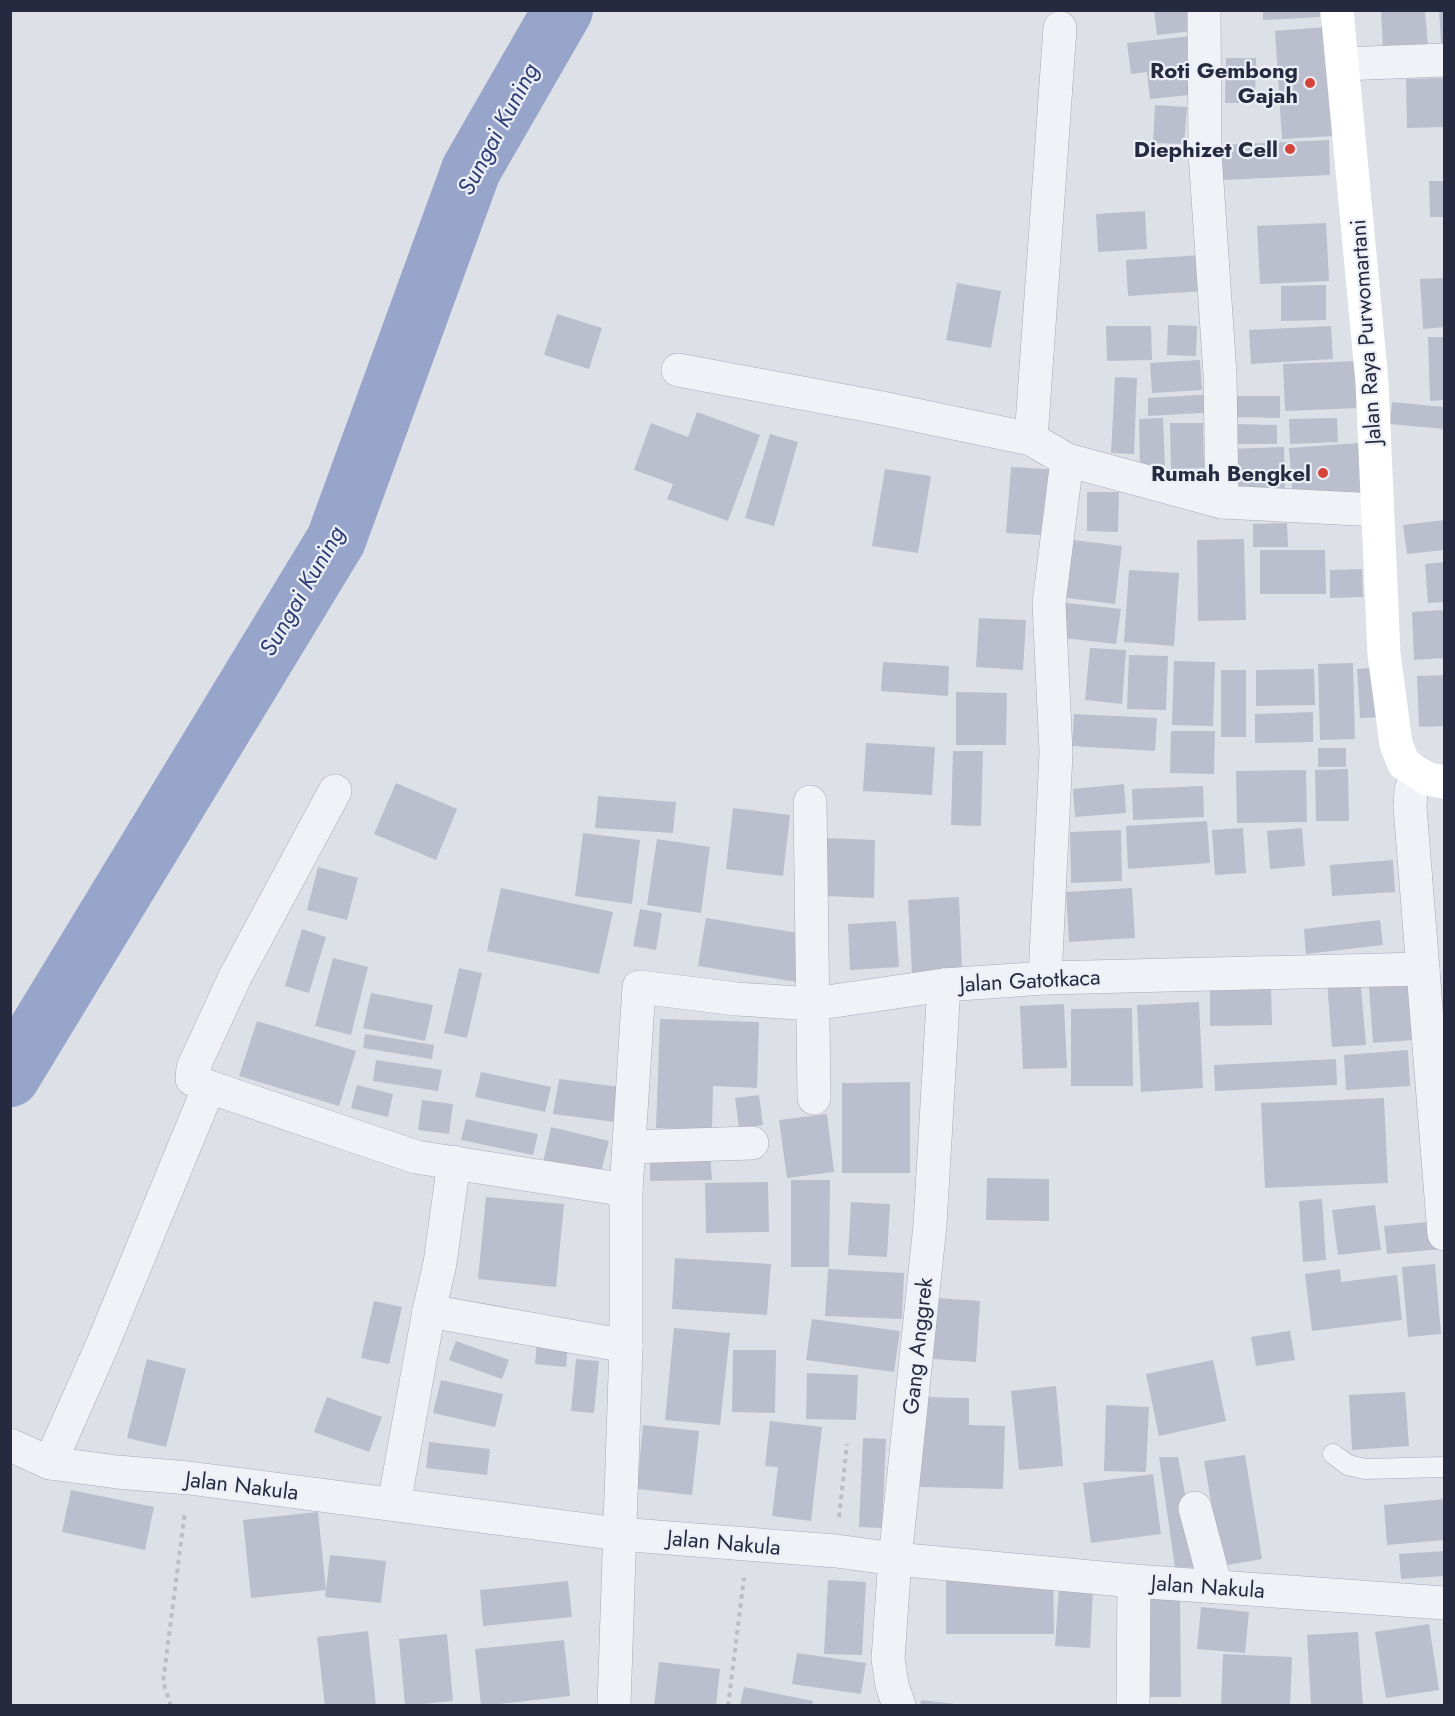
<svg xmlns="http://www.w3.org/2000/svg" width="1455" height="1716" viewBox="0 0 1455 1716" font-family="Jost,sans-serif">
  <rect width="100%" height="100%" fill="#dee0e8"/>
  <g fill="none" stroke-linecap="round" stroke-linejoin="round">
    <!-- river -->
    <polyline stroke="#97a5cb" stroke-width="60" points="10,1077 336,540 471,170 563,10"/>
  </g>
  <!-- building -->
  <g fill="#bbbecc">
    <polygon points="1154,10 1200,10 1202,30 1157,35"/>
    <polygon points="1263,10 1320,10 1320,17 1263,20"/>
    <polygon points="1425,10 1428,47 1383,50 1381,11"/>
    <polygon points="1439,10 1444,10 1444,43 1441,44"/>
    <polygon points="1326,27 1334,136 1282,139 1275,31"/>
    <polygon points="1191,36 1198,94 1150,99 1147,72 1131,74 1127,43"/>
    <polygon points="1226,58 1256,58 1255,103 1225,103"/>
    <polygon points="1444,78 1444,127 1407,128 1406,79"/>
    <polygon points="1155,105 1187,107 1184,144 1153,143"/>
    <polygon points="1329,140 1330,175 1222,180 1221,145"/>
    <polygon points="1429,181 1444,181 1444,217 1430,217"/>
    <polygon points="1145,211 1147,249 1098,252 1096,214"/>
    <polygon points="1326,223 1329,281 1260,284 1257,226"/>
    <polygon points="1201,255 1204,291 1128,296 1126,260"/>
    <polygon points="1444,278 1444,327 1423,329 1420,279"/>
    <polygon points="957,283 1001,291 991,348 946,340"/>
    <polygon points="1326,285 1326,320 1281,321 1281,286"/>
    <polygon points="557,314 602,328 589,369 544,355"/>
    <polygon points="1168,325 1197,326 1196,356 1167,355"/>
    <polygon points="1106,326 1151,326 1152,360 1107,361"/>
    <polygon points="1331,326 1333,359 1251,364 1249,330"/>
    <polygon points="1428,337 1444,337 1444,400 1430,401"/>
    <polygon points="1200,360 1202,390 1152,393 1150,363"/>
    <polygon points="1358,361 1360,408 1285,411 1283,364"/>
    <polygon points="1115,377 1137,378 1134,454 1111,453"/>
    <polygon points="1216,394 1217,412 1148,416 1148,398"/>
    <polygon points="1229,396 1280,396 1280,418 1229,417"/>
    <polygon points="1392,402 1444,407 1444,429 1390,424"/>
    <polygon points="697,412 760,435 728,521 667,499 673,484 634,470 651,423 688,437"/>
    <polygon points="1163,418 1165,469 1140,469 1139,419"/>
    <polygon points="1337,418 1338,442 1290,444 1289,419"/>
    <polygon points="1170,423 1203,423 1204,468 1171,469"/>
    <polygon points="1237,424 1277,425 1277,444 1237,444"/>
    <polygon points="770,434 798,442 774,526 745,518"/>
    <polygon points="1360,443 1364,496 1293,501 1289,448"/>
    <polygon points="1284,447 1285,489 1226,490 1225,449"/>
    <polygon points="1011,467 1061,470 1055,536 1006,533"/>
    <polygon points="885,469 931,476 918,553 872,546"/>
    <polygon points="1087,492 1119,492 1118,532 1087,531"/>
    <polygon points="1444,520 1444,550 1407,554 1403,525"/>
    <polygon points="1287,523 1288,547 1253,547 1253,524"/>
    <polygon points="1066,539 1122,546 1115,604 1059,597"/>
    <polygon points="1244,539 1246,620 1198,621 1197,540"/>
    <polygon points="1260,550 1325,550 1326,594 1260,594"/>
    <polygon points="1444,562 1444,602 1428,603 1425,564"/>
    <polygon points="1362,569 1363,597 1330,598 1330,570"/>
    <polygon points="1129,570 1179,573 1174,646 1124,642"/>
    <polygon points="1060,602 1121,609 1116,644 1056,637"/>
    <polygon points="1444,610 1444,658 1414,660 1412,612"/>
    <polygon points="979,618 1026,620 1023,670 976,667"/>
    <polygon points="1090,648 1126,650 1122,704 1085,700"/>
    <polygon points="1129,655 1168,656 1166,710 1127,709"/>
    <polygon points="1174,661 1215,662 1213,726 1172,725"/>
    <polygon points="883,662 949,666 948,696 881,691"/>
    <polygon points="1353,663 1355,739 1320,740 1318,664"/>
    <polygon points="1382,667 1384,717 1360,718 1357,669"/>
    <polygon points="1314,669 1315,705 1256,706 1256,670"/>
    <rect x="1221" y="670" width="25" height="67"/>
    <polygon points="1444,675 1444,726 1419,727 1417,676"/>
    <polygon points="956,692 1007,693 1006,745 956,745"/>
    <polygon points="1313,712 1313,742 1255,743 1255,714"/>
    <polygon points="1074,714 1157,718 1155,751 1072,746"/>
    <polygon points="1171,731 1215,731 1214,774 1170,773"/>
    <polygon points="866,743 935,747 932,795 863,791"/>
    <rect x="1318" y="748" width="28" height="19"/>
    <polygon points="953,751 983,751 981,826 951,825"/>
    <polygon points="1348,769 1349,821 1316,821 1315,770"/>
    <polygon points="1306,770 1307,822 1237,823 1236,771"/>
    <polygon points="396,783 457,809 436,860 374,834"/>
    <polygon points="1124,784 1126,813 1075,817 1073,789"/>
    <polygon points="1203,786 1204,817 1133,820 1132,789"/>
    <polygon points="598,796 676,802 673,833 595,828"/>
    <polygon points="733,808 790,815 783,876 726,869"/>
    <polygon points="1207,821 1210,863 1128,869 1126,826"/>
    <polygon points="1243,828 1246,873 1215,875 1212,830"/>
    <polygon points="1302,828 1305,866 1270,869 1267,831"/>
    <polygon points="1121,830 1122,881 1071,883 1070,832"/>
    <polygon points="583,833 640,840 632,904 575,896"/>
    <polygon points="827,838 875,840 874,898 825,896"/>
    <polygon points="657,839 710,847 701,913 647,905"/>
    <polygon points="1393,860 1395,892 1332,896 1330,865"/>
    <polygon points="318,867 358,878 347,920 307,910"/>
    <polygon points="501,888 613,912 599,974 487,951"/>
    <polygon points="1132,888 1135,938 1069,942 1066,892"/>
    <polygon points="959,897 962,970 912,973 908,900"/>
    <polygon points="640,909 662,913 656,950 633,946"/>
    <polygon points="706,918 811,935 803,983 698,966"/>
    <polygon points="1380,920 1383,945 1306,954 1304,929"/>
    <polygon points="896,921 899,967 850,970 848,924"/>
    <polygon points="302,929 326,937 309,993 285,986"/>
    <polygon points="333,958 368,967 351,1035 315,1026"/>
    <polygon points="459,968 482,973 467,1038 444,1033"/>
    <polygon points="1408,971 1413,1040 1373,1043 1368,974"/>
    <polygon points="1360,977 1366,1045 1332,1047 1327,980"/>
    <polygon points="1271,986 1272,1025 1210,1026 1210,988"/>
    <polygon points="371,993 433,1005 425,1041 363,1028"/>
    <polygon points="1199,1002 1203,1088 1141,1092 1137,1005"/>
    <polygon points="1064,1004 1067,1068 1023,1069 1020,1006"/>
    <polygon points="1132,1008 1133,1086 1071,1086 1071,1009"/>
    <polygon points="660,1019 759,1022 757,1088 713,1086 712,1130 656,1128"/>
    <polygon points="257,1021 356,1051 339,1106 239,1076"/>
    <polygon points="365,1034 434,1045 432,1059 363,1048"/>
    <polygon points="1408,1050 1410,1086 1346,1090 1344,1055"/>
    <polygon points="1336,1059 1337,1085 1215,1091 1214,1065"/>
    <polygon points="376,1060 442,1070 438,1091 373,1081"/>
    <polygon points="481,1072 551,1087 545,1112 475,1097"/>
    <polygon points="559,1079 620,1087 615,1122 553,1114"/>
    <polygon points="910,1082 910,1173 842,1173 842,1083"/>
    <polygon points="357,1085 393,1094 388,1117 351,1108"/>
    <polygon points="759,1095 763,1125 739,1128 735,1098"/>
    <polygon points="1384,1098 1388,1183 1265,1188 1261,1103"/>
    <polygon points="422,1100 453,1104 449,1134 418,1130"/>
    <polygon points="827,1114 834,1172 787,1178 779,1120"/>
    <polygon points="466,1119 538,1134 533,1155 461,1140"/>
    <polygon points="551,1127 609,1141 599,1180 542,1167"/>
    <polygon points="710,1152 712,1180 650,1181 650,1153"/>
    <polygon points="987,1178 1049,1179 1049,1221 986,1220"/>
    <polygon points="791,1180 830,1180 829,1267 791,1267"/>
    <polygon points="768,1182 769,1232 706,1233 705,1183"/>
    <polygon points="486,1197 564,1204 556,1287 478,1279"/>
    <polygon points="1322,1199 1326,1260 1303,1262 1299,1201"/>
    <polygon points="851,1202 890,1204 887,1257 848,1255"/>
    <polygon points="1375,1205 1381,1250 1338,1255 1332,1210"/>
    <polygon points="1439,1221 1441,1249 1387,1254 1384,1226"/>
    <polygon points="675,1258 771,1264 767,1315 672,1309"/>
    <polygon points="1435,1264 1441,1334 1408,1337 1402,1267"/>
    <polygon points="828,1269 904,1273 902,1319 825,1316"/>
    <polygon points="1340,1269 1341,1282 1397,1275 1402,1320 1312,1331 1305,1274"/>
    <polygon points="937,1298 980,1301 976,1362 933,1359"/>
    <polygon points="374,1301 402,1307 389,1364 361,1358"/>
    <polygon points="812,1319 900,1331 894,1372 806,1360"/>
    <polygon points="674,1328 730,1333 720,1425 665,1420"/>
    <polygon points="1290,1331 1295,1360 1256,1366 1251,1337"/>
    <polygon points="456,1341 509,1360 502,1379 449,1360"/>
    <polygon points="537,1341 568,1344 566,1367 535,1364"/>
    <polygon points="733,1350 776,1350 775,1413 732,1412"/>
    <polygon points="147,1359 186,1369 166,1447 127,1438"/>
    <polygon points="576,1359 599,1361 594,1413 571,1411"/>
    <polygon points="1213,1360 1226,1421 1159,1436 1146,1374"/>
    <polygon points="807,1373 858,1375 856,1420 806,1419"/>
    <polygon points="441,1380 503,1394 495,1427 433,1413"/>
    <polygon points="1056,1386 1063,1466 1019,1470 1011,1391"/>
    <polygon points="1405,1392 1409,1446 1352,1450 1349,1395"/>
    <polygon points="327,1397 382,1417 369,1452 314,1432"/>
    <polygon points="923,1397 969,1398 969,1425 1005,1426 1003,1489 920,1487"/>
    <polygon points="1106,1405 1149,1407 1146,1472 1104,1471"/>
    <polygon points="770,1421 822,1427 811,1521 772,1516 778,1467 765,1466"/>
    <polygon points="643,1425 699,1431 692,1495 637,1489"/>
    <polygon points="863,1438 886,1439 882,1528 859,1527"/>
    <polygon points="429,1442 490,1449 487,1475 426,1468"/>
    <polygon points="1245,1455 1262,1559 1222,1566 1204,1461"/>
    <polygon points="1159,1457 1178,1457 1199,1568 1175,1567"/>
    <polygon points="1153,1474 1161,1534 1091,1543 1083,1483"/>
    <polygon points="71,1490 154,1507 145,1550 62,1532"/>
    <polygon points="1444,1499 1444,1540 1387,1545 1384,1505"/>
    <polygon points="318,1512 326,1590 330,1555 386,1561 381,1603 325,1597 326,1590 251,1598 243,1520"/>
    <polygon points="1444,1551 1444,1576 1401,1579 1399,1554"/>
    <polygon points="1053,1574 1054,1634 946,1634 946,1575"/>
    <polygon points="828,1580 866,1582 862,1655 824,1654"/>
    <polygon points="568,1581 572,1617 483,1626 480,1590"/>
    <polygon points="1059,1587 1093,1589 1090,1648 1055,1646"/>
    <polygon points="1142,1598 1180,1598 1181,1697 1142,1697"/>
    <polygon points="1201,1607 1249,1612 1245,1653 1197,1649"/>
    <polygon points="1429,1624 1439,1690 1386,1698 1375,1632"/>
    <polygon points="368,1631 376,1706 325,1706 317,1637"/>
    <polygon points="1358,1632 1363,1706 1311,1706 1307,1635"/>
    <polygon points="447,1634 453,1701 405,1706 399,1639"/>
    <polygon points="564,1640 570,1696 481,1706 475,1649"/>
    <polygon points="797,1653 866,1663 861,1694 792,1684"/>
    <polygon points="1223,1654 1292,1657 1290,1706 1221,1706"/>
    <polygon points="659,1662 720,1669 716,1706 654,1706"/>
    <polygon points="744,1687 813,1701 812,1706 740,1706"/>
    <polygon points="921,1700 956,1704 956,1706 920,1706"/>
  </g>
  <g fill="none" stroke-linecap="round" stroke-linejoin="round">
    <!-- lane casing -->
    <g stroke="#a7a9b6" stroke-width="21">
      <polyline id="lane" points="1333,1454 1348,1465 1365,1469 1444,1467"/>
    </g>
    <!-- street casing -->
    <g stroke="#a7a9b6" stroke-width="34">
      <g id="street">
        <polyline points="1204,10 1205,153 1220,374 1222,502 1377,510"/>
        <polyline points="1342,64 1444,60"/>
        <polyline points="678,370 882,408 1031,439 1067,460 1222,502"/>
        <polyline points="1031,439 1060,28"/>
        <polyline points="1417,772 1411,790 1410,807 1444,1234"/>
        <polyline points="335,791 235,977 193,1068 192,1079 209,1087 416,1157 626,1190"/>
        <polyline points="810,802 814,1098"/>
        <polyline points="1045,978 1056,753 1049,603 1067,460"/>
        <polyline points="629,1147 752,1143"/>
        <polyline points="429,1311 440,1263 454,1162"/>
        <polyline points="10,1445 50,1463 117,1472 189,1478 619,1534 836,1551 895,1559 1134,1581 1444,1603"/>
        <polyline points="50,1463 101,1348 209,1087"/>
        <polyline points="394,1504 429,1311 626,1346"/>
        <polyline points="1195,1508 1216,1587"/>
        <polyline points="614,1706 626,1346 626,1190 639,987 737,999 813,1004 944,985 1045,978 1423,969"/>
        <polyline points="899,1706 892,1685 888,1659 895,1559 930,1225 944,985"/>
        <polyline points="1133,1706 1134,1581"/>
      </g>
    </g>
    <!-- path -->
    <g stroke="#bcbec7" stroke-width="4" stroke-dasharray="4.5 4.5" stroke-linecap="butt">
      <polyline points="839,1517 847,1444"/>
      <polyline points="171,1706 163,1682 185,1511"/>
      <polyline points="728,1706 744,1578"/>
    </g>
    <!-- lane -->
    <use href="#lane" stroke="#f1f2f7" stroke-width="20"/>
    <!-- street -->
    <use href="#street" stroke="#f1f2f7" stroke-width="33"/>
    <!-- secondary -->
    <polyline stroke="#fff" stroke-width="33" points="1337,10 1372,382 1384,654 1396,744 1404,764 1428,779 1444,782"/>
  </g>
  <!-- markers -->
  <g fill="#d5443b" stroke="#edeff6" stroke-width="2">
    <circle cx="1310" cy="83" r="6"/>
    <circle cx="1290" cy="149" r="6"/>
    <circle cx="1323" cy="473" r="6"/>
  </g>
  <g text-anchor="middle" stroke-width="4.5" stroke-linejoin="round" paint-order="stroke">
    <!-- poi labels -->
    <g font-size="22" font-weight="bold" fill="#262a40" stroke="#edeff6" text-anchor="end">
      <text x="1298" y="78">Roti Gembong<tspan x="1298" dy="25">Gajah</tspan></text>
      <text x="1278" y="157">Diephizet Cell</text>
      <text x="1311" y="481">Rumah Bengkel</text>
    </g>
    <!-- street labels -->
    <g font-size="22" fill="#262a40" stroke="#edeff6">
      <text transform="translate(1365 332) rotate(-94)" y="8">Jalan Raya Purwomartani</text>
      <text transform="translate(1030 980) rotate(-3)" y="8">Jalan Gatotkaca</text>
      <text transform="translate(917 1346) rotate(-84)" y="8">Gang Anggrek</text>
      <text transform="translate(242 1485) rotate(7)" y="8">Jalan Nakula</text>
      <text transform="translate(724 1542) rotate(5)" y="8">Jalan Nakula</text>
      <text transform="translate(1208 1586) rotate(4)" y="8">Jalan Nakula</text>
    </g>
    <!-- water labels -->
    <g font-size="24" font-style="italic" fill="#2e3f76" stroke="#edeff6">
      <text transform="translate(498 129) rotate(-62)" y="8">Sungai Kuning</text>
      <text transform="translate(302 591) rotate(-60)" y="8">Sungai Kuning</text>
    </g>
  </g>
  <!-- border -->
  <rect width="1455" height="1716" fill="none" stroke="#262a40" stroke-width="24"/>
</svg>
